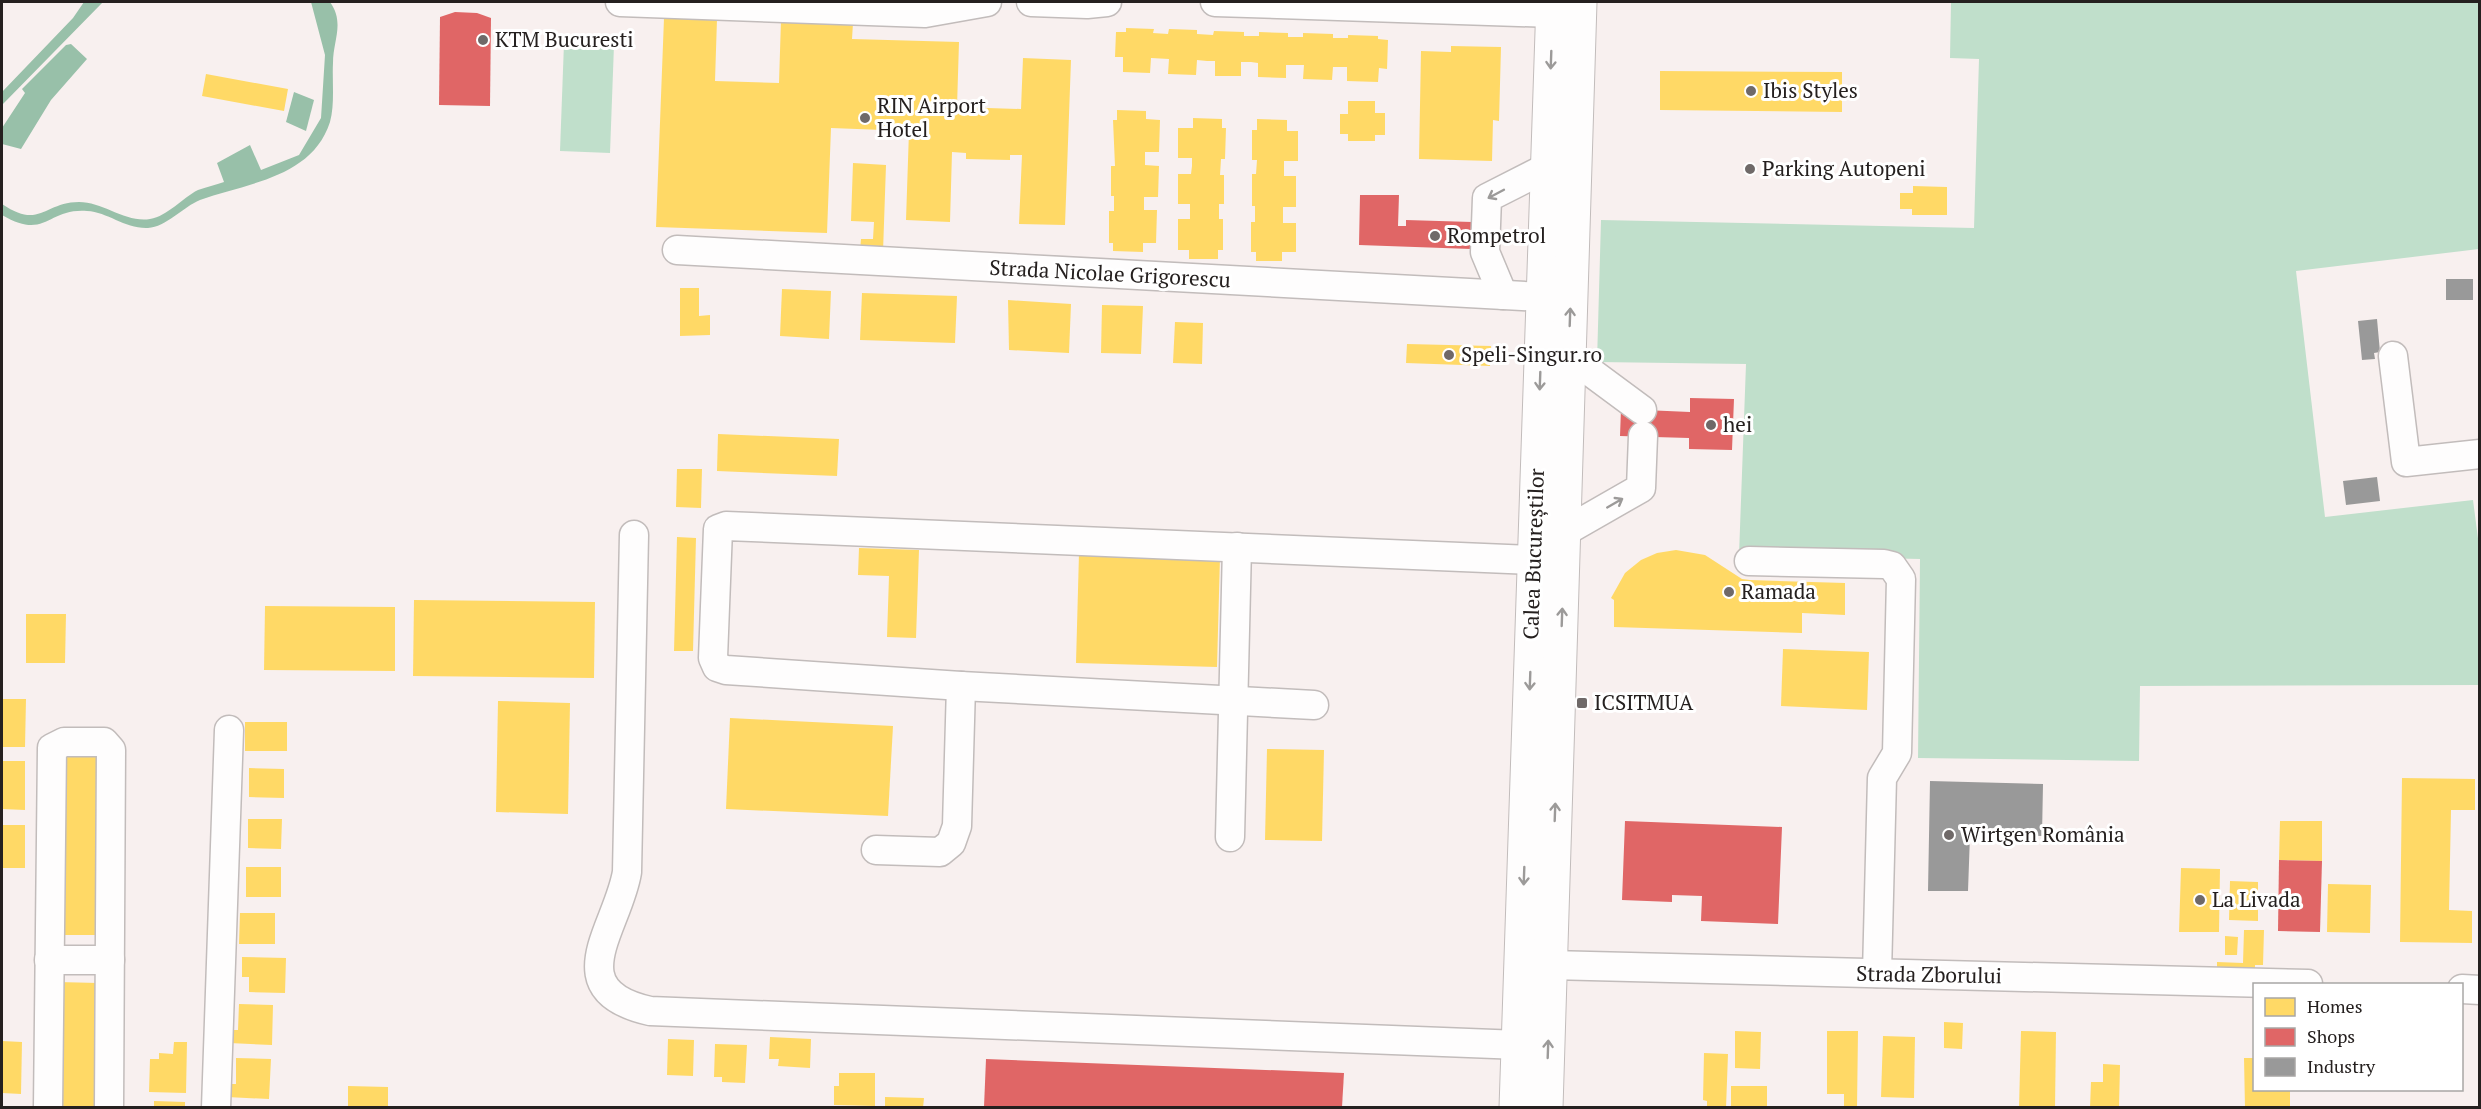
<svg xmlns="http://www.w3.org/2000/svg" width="2481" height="1109" viewBox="0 0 2481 1109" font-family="'PT Serif',serif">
  <rect width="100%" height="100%" fill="#f8f0ef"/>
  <!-- green -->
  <g fill="#c0dfcb">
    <polygon points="1951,2 2479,2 2479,249 2296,271 2325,517 2473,500 2480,554 2479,685 2140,686 2139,761 1918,758 1920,559 1739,555 1746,364 1597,362 1601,220 1974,228 1979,59 1950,58"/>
    <polygon points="564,43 614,45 610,153 560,151"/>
  </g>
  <!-- water -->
  <g fill="#98c0a9">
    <polygon points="84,2 103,2 2,105 2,92 73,18"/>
    <path d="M311 2H330C345 23 333 40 333 63 332 81 335 104 330 122 312 178 247 183 200 200 183 207 166 227 148 228 125 229 108 212 87 211 47 208 46 241 2 215V204C40 230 44 202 79 202 103 202 126 223 150 219 168 216 182 198 198 190 206 187 216 185 224 182L217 163 250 145 261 170 299 155 321 118 325 55Z"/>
    <polygon points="71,44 87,59 51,100 21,149 2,144 2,128 25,93 22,89 66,45"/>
    <polygon points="294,92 314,100 306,131 286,122"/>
  </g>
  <!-- homes -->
  <g fill="#ffd966">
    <polygon points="664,18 717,19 715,81 779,83 781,20 853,23 852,39 959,42 957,107 1021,109 1023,58 1071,60 1065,225 1019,224 1022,155 1010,155 1010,160 966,159 966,153 952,152 950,222 906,220 909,131 831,128 827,233 656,227"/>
    <polygon points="1126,28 1154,29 1153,33 1168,34 1169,29 1197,30 1197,34 1213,35 1214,31 1244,32 1244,36 1259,36 1259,32 1288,33 1288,37 1303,37 1303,33 1333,34 1333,38 1348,38 1348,35 1378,36 1378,39 1388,40 1387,69 1379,68 1378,82 1347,81 1347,67 1333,67 1332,80 1303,79 1304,65 1286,65 1286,78 1258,77 1258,63 1251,62 1241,62 1241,76 1215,76 1215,61 1207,61 1197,60 1196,75 1168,74 1169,59 1151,58 1150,73 1123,72 1123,57 1115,57 1116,32 1126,32"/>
    <polygon points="1451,46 1501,47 1499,121 1493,120 1492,161 1419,159 1421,51 1451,52"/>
    <polygon points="1660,71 1842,72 1842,112 1660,110"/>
    <polygon points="206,74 288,89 284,111 202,96"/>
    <polygon points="1348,101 1375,101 1375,113 1385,113 1385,135 1375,135 1375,141 1348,141 1348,134 1340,134 1340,114 1348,114"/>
    <polygon points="1117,110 1146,111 1146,119 1160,120 1159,152 1145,152 1145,165 1159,166 1158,197 1144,197 1144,210 1157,210 1156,243 1143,243 1143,252 1113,251 1113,243 1109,243 1109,211 1114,211 1114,196 1111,196 1111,166 1115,166 1113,120 1117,120"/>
    <polygon points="1193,118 1222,119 1222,128 1226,128 1225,159 1221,159 1220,175 1224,175 1224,204 1219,204 1219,219 1223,219 1223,250 1218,250 1218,259 1189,259 1189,250 1178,250 1178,219 1190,219 1190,204 1178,204 1178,174 1191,174 1192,166 1192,158 1178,158 1178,128 1193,128"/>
    <polygon points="1257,119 1287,120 1287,131 1298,131 1298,161 1284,161 1284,176 1296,176 1296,207 1283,207 1283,223 1296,223 1296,252 1282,252 1282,261 1256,261 1256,252 1251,252 1251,222 1255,222 1255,206 1252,206 1252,174 1256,174 1257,160 1252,160 1252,130 1257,130"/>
    <polygon points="853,163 886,165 883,252 860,251 861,239 873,239 874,222 851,221"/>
    <polygon points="1913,186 1947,187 1947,215 1912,215 1912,209 1900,209 1900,193 1913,193"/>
    <polygon points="680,288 699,288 699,316 710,315 710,335 680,336"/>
    <polygon points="782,289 831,291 829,339 780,336"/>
    <polygon points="862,293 957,296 955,343 860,340"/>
    <polygon points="1008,300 1071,304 1069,353 1009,350"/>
    <polygon points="1102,305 1143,306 1141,354 1101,353"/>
    <polygon points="1175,322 1203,323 1202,364 1173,363"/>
    <polygon points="1407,344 1491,346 1490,366 1406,363"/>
    <polygon points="718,434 839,439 837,476 717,471"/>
    <polygon points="677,469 702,469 701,508 676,507"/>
    <polygon points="677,537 696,538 693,651 674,651"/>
    <polygon points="859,548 919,550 916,638 887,637 889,576 858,575"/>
    <polygon points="1676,550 1705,555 1742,579 1750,580 1845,583 1845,615 1802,613 1802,633 1614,627 1614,600 1611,598 1625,573 1641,560 1657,553"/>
    <polygon points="1079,553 1220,557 1217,667 1076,663"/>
    <polygon points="414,600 595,602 594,678 413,676"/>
    <polygon points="265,606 395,607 395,671 264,670"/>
    <polygon points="26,614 66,614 65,663 26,663"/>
    <polygon points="1783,649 1869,652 1867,710 1781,706"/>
    <polygon points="2,699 26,699 25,747 2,747"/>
    <polygon points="498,701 570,703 568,814 496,812"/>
    <polygon points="730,718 893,726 888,816 726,809"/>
    <rect x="245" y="722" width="42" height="29"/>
    <polygon points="1267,749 1324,750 1322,841 1265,840"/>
    <polygon points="60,753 101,754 99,935 59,935"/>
    <polygon points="2,761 25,761 25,810 2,809"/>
    <polygon points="249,768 284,769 284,798 249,797"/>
    <polygon points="2402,778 2475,779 2475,810 2451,810 2449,910 2472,911 2472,943 2400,942"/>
    <polygon points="248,819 282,819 281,849 248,848"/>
    <polygon points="2280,821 2322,821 2322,861 2279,860"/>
    <rect x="2" y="825" width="23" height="43"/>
    <rect x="246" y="867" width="35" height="30"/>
    <polygon points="2181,868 2220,869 2219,932 2179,932"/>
    <polygon points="2230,881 2258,882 2258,921 2229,920"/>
    <polygon points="2328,884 2371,885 2370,933 2327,932"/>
    <polygon points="240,913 275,913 275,944 239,944"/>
    <polygon points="2244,930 2264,930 2263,965 2255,965 2255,974 2217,973 2217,962 2243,963"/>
    <polygon points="2225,936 2238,937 2237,955 2225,955"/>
    <polygon points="242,957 286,958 285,993 249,992 249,977 242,977"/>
    <polygon points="58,982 98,983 97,1108 57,1108"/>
    <polygon points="239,1004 273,1005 272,1045 229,1043 230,1030 238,1030"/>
    <polygon points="1944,1022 1963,1023 1962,1049 1944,1048"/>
    <polygon points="1735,1031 1761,1032 1760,1069 1735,1068"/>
    <polygon points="1827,1031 1858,1031 1857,1108 1844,1108 1844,1094 1827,1094"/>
    <polygon points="2021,1031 2056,1032 2055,1108 2019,1108"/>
    <polygon points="1883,1036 1915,1037 1914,1098 1881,1097"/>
    <polygon points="770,1037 811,1039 810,1068 778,1066 779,1059 769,1059"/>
    <polygon points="668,1039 694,1040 693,1076 667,1075"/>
    <polygon points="2,1041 22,1042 21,1094 2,1093"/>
    <polygon points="174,1042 187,1042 186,1093 149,1092 150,1059 159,1059 159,1053 173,1054"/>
    <polygon points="715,1044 747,1045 745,1083 722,1082 722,1077 714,1077"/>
    <polygon points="1704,1053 1728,1054 1726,1108 1707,1108 1707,1101 1703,1100"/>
    <polygon points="236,1058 271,1059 269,1099 227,1097 227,1084 236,1084"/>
    <polygon points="2244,1058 2254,1058 2254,1090 2290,1090 2290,1108 2245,1108"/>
    <polygon points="2103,1064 2120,1065 2119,1108 2090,1108 2091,1082 2103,1082"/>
    <polygon points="839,1073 875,1073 875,1106 834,1105 834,1086 839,1086"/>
    <polygon points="348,1086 388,1087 388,1108 348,1108"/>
    <rect x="1731" y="1086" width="36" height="22"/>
    <polygon points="885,1097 924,1098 923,1108 885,1108"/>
    <polygon points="154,1101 185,1102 185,1108 154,1108"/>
  </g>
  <!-- shops -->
  <g fill="#e06666">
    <polygon points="455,12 477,13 491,18 490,106 439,105 440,17"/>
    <polygon points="1360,195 1399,195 1398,226 1406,226 1406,220 1472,222 1471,249 1359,245"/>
    <polygon points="1690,398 1734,399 1732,450 1689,449 1689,438 1620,436 1621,409 1690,412"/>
    <polygon points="1625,821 1782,827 1778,924 1701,921 1702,896 1672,895 1672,902 1622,900"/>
    <polygon points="2279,860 2322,861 2320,932 2278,931"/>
    <polygon points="986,1059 1344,1073 1342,1107 984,1107"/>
  </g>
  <!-- industry -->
  <g fill="#999">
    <rect x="2446" y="279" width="27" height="21"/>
    <polygon points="2377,319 2380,352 2374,353 2375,359 2362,360 2358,321"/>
    <polygon points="2377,477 2380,501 2346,505 2343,481"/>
    <polygon points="1930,781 2043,784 2042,836 1970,835 1968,891 1928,891"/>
  </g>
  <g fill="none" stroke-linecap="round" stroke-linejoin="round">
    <!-- minor casing -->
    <g stroke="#c2bcbb" stroke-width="31">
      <g id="minor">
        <polyline points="620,2 925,13 987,2"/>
        <polyline points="1031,2 1087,4 1107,2"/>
        <polyline points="1215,2 1553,13"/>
        <polyline points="677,250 1542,297"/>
        <polyline points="1503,295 1485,252 1487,198 1548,167"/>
        <polyline points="1569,356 1642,410"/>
        <polyline points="2393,356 2406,462 2480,454"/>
        <polyline points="1564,532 1641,488 1643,436"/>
        <path d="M634 535 627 872C618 928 557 990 650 1011L1520 1045"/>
        <polyline points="1749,561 1884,564 1892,566 1901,579 1897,753 1882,778 1877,973"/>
        <polyline points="1314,705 961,686 726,670 717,667 713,658 718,529 726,526 1534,560"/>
        <polyline points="1230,837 1237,547"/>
        <polyline points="876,850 940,852 951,843 957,826 961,686"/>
        <polyline points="49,960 110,960"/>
        <polyline points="1550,965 2308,984"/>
        <polyline points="2462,989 2480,990"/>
        <polyline points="48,1108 52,748 64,742 104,742 111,750 109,1108"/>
        <polyline points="216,1108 229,730"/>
      </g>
    </g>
    <!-- highway casing -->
    <g stroke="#c2bcbb" stroke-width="35">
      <g id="highway">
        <polyline points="1516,1108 1553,2"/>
        <polyline points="1546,1108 1580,2"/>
      </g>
    </g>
    <!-- minor -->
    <use href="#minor" stroke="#fefdfd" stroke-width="28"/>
    <!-- highway -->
    <use href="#highway" stroke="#fefdfd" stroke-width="33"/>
  </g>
  <!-- one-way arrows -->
  <defs><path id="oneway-shaft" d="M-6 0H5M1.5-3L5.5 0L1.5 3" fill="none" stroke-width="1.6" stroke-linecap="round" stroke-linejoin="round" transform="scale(1.5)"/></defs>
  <g stroke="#9c9a99">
    <use href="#oneway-shaft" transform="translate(1551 60) rotate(92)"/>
    <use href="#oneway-shaft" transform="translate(1496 194) rotate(152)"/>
    <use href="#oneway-shaft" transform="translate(1570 317) rotate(-88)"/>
    <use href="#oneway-shaft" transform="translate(1540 381) rotate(92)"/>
    <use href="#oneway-shaft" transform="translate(1615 503) rotate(-30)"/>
    <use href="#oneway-shaft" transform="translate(1562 617) rotate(-88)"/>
    <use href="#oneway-shaft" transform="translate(1530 681) rotate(92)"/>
    <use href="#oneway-shaft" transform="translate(1555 812) rotate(-88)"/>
    <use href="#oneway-shaft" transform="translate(1524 876) rotate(92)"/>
    <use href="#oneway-shaft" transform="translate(1548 1049) rotate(-88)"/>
  </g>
  <!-- markers -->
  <g fill="#6f6968" stroke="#fff" stroke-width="2">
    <circle cx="483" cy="40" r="6"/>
    <circle cx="1751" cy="91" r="6"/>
    <circle cx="865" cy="118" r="6"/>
    <circle cx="1750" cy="169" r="6"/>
    <circle cx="1435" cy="236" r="6"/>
    <circle cx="1449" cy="355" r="6"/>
    <circle cx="1711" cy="425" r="6"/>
    <circle cx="1729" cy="592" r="6"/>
    <rect x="1576" y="697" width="12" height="12" rx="3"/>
    <circle cx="1949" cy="835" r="6"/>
    <circle cx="2200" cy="900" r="6"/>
  </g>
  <g text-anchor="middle" stroke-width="6" stroke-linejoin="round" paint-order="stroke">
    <!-- poi labels -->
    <g font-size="21" fill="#25201f" stroke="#fff" text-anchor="start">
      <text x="495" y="47">KTM Bucuresti</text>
      <text x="1763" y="98">Ibis Styles</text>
      <text x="877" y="113">RIN Airport<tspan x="877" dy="24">Hotel</tspan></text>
      <text x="1762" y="176">Parking Autopeni</text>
      <text x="1447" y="243">Rompetrol</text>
      <text x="1461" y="362">Speli-Singur.ro</text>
      <text x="1723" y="432">hei</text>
      <text x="1741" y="599">Ramada</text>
      <text x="1594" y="710">ICSITMUA</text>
      <text x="1961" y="842">Wirtgen România</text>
      <text x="2212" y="907">La Livada</text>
    </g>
    <!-- street labels -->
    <g font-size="21" fill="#25201f" stroke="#fff">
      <text transform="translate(1110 274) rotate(3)" y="7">Strada Nicolae Grigorescu</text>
      <text transform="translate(1534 554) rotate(-88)" y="7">Calea Bucureștilor</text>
      <text transform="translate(1929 975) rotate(1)" y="7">Strada Zborului</text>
    </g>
  </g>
  <!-- border -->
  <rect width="2481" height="1109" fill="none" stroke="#25201f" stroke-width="6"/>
  <!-- legend -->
  <rect x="2253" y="983" width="210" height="108" fill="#ffffff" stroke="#a8a6a5" stroke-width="1.5"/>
  <rect x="2265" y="998" width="30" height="18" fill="#ffd966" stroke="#a8a6a5" stroke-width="1.5"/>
  <text x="2307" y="1013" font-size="18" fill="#25201f">Homes</text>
  <rect x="2265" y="1028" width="30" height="18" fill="#e06666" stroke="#a8a6a5" stroke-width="1.5"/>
  <text x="2307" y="1043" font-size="18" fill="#25201f">Shops</text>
  <rect x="2265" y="1058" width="30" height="18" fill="#999999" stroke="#a8a6a5" stroke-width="1.5"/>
  <text x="2307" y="1073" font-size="18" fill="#25201f">Industry</text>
</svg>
